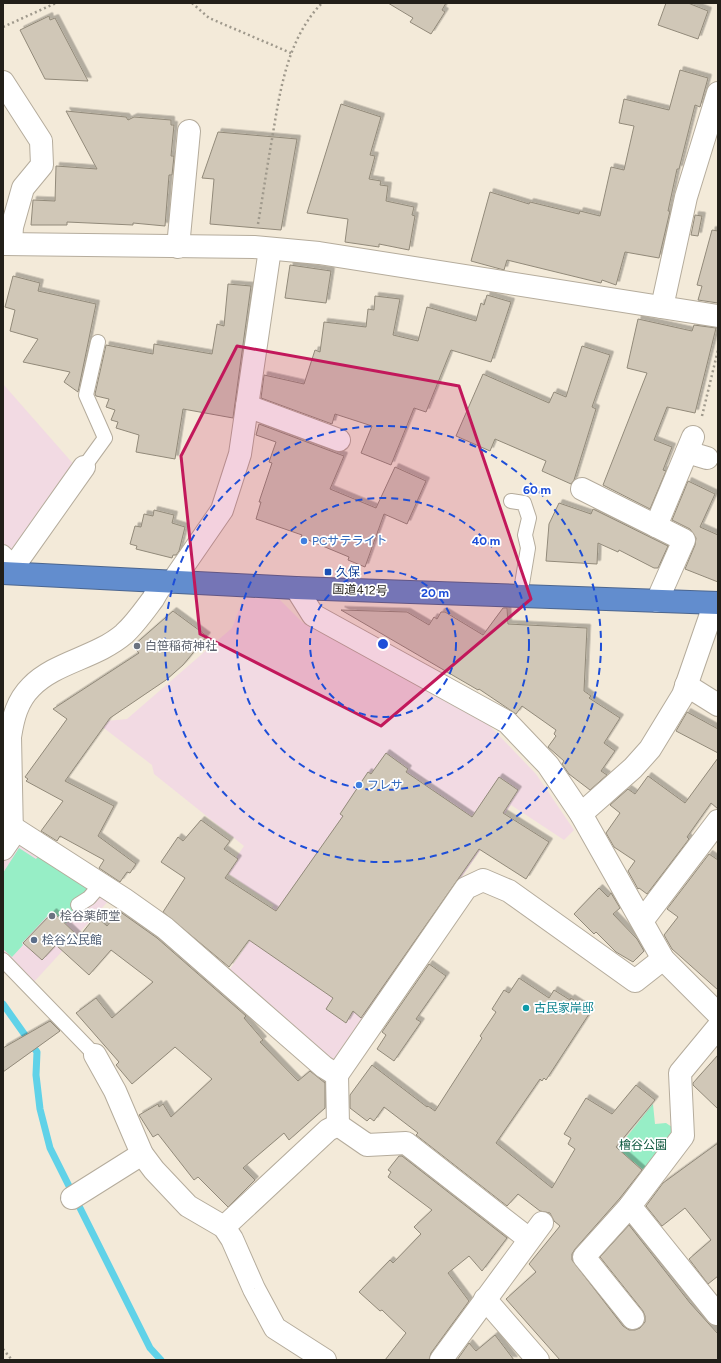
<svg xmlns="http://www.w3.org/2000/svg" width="721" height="1363" viewBox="0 0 721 1363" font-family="Figtree,'Noto Sans JP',sans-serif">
  <defs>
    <filter id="shadow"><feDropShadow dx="3.5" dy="-3.5" stdDeviation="0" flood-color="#0004"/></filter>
  </defs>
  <rect width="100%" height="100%" fill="#f3ead9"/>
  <!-- commercial -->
  <g fill="#f2dae3">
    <polygon points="3,384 76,467 15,555 3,543"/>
    <polygon points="244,597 279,599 302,622 488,724 536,774 574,830 564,840 511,805 337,1060 332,1061 228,972 274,905 226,872 244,846 154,774 152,765 96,722 127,719 232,628"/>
    <polygon points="20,842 112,897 32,984 3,956 3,861 11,848"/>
  </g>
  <!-- green -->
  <g fill="#97eec6">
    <polygon points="19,848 36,859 41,853 93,888 66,923 52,911 22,943 23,945 12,957 3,949 3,873"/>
    <polygon points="653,1104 655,1124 666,1123 675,1129 645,1171 617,1149"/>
  </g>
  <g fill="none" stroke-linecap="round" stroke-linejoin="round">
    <!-- stream -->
    <polyline stroke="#60d2e8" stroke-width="7" points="3,1004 37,1052 36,1075 40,1109 50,1148 150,1348 161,1360"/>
  </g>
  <!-- building -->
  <g fill="#d0c7b7" stroke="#928a7a" filter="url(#shadow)">
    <polygon points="388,3 446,3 442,10 445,12 431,34 410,22 413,18"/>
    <polygon points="666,3 688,3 708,11 698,39 658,25"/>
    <polygon points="49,16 50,20 55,18 88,81 45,79 20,30"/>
    <polygon points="680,70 708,78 700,107 695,105 679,169 677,169 668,211 670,211 659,258 625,252 616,285 602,280 601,283 507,260 504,270 471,261 490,192 529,204 530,202 579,214 580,211 600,216 611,167 624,170 634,126 619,123 624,99 669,110"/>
    <polygon points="341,104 381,117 370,155 375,156 369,179 381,181 380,185 388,186 386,201 414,207 412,215 415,216 409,250 379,244 379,247 345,242 348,219 307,213"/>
    <polygon points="66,111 126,117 128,120 134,117 171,120 171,125 174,125 171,156 174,156 172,175 169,175 165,226 133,223 133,225 67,222 67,225 31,225 33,200 55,201 56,166 97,169"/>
    <polygon points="218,132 297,139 281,230 210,224 214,179 202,178"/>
    <polygon points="695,215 702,216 698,236 691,235"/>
    <polygon points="712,230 718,231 718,303 698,300 702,286 697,285"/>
    <polygon points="290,265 331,271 326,303 285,298"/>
    <polygon points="13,276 40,283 38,291 96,304 78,392 64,382 70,372 23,362 38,339 10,331 15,310 5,307"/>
    <polygon points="228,284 251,286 233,418 183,409 175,459 136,452 139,435 116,428 118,422 111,420 115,410 106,407 109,399 96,396 95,394 106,345 153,354 154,344 212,354 217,324 224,326"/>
    <polygon points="487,295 511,302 491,362 451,350 426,412 414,408 391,465 361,453 372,426 335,414 332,424 261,398 264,375 304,384 315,350 320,352 324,322 366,327 368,309 374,310 375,296 400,299 393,335 418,341 427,307 476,321 481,303 484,305"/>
    <polygon points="638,319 692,331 694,325 716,328 695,413 667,407 654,440 672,447 663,470 666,471 650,509 603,485 647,373 627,368"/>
    <polygon points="582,346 610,355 592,407 596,409 574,480 571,484 542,471 546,461 495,439 490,451 456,436 483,374 549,403 554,392 566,397"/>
    <polygon points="259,424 344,456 330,489 376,508 395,467 426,481 407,524 384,514 365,567 348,560 349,557 301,537 302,535 256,519 261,502 259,502 272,463 269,462 276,442 256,435"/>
    <polygon points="688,481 715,494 700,527 718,535 718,582 685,569 695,545 696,538 690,529 672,520"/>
    <polygon points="559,503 591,514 593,509 668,546 658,568 654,568 619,550 618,552 598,543 597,564 546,561 549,524"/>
    <polygon points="154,510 174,515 172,523 185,527 179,551 176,555 173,555 172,558 136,549 137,546 130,544 135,526 141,527 144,514 153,516"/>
    <polygon points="503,608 507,608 508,624 587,628 584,691 591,696 589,698 620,718 604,743 615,751 601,771 607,775 590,790 569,774 562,764 564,761 548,747 556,736 554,734 556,730 522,706 516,714 479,689 478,690 341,610 407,612 429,625 434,617 437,619 441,612 445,612 483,635"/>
    <polygon points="173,611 207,636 183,665 166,680 110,718 65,781 114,806 98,836 136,864 130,873 127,872 120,882 99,868 104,860 60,836 57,841 41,831 63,801 26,781 28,779 25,777 67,719 53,709 139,653 133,646"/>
    <polygon points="687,712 718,729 718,753 676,731"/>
    <polygon points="386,753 408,769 406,772 472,817 499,777 518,790 503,813 549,842 526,879 479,849 361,1018 353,1011 346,1023 326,1009 333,998 249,940 229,967 163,912 185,878 161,862 178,837 183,841 201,820 230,841 224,849 238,859 225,878 276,911 343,816 340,814 368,772 371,774"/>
    <polygon points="718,758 718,809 711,803 687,837 689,839 647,894 639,888 638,889 628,871 635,861 614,847 606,833 620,813 610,805 628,789 635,794 648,776 685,803"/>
    <polygon points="709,854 718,860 718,990 672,949 664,935 678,917 667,909"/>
    <polygon points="599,888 608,897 611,893 620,908 613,914 637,939 644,951 633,962 616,952 596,932 594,934 574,914"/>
    <polygon points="119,911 157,938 246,1016 244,1018 263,1040 260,1042 298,1081 310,1071 325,1083 325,1108 289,1140 284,1133 243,1168 255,1180 228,1207 198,1177 194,1180 158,1134 153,1137 139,1115 158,1104 159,1107 163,1104 171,1117 212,1079 175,1047 132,1084 116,1065 119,1062 76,1013 96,998 112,1018 153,982 111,950 89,975 56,945 42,960 23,943 53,912 79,937 94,918 97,920 99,919 107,926"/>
    <polygon points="429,964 446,976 416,1019 421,1022 394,1061 377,1049 386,1035 382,1032"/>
    <polygon points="519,978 549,998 554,990 570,1000 571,998 591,1011 546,1080 544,1078 542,1081 540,1079 496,1143 552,1188 575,1149 568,1144 571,1138 564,1134 586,1098 612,1114 636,1085 655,1100 616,1147 642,1170 620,1198 575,1249 572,1254 572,1260 623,1326 629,1330 635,1330 640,1328 645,1322 645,1316 643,1311 600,1257 629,1225 690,1303 718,1334 718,1360 560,1360 506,1299 536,1272 529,1264 560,1226 554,1221 550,1213 540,1211 518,1194 507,1206 416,1135 418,1133 384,1107 374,1121 370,1118 367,1121 350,1108 350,1095 372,1065 427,1107 428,1106 435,1111 482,1038 480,1036 496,1012 492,1009 504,990 509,993"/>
    <polygon points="50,1021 60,1031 3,1072 3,1048"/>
    <polygon points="718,1055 718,1109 693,1085 693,1083"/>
    <polygon points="718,1143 718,1276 708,1284 689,1259 711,1240 685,1208 662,1226 646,1206 663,1183"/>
    <polygon points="399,1156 402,1156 507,1238 482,1271 469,1256 448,1273 469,1301 431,1353 429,1360 385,1360 406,1333 382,1310 380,1311 359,1292 390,1260 393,1263 421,1234 414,1227 432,1210 388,1177 391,1172 388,1170"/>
    <polygon points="495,1335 514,1360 457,1360 469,1343 476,1351"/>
  </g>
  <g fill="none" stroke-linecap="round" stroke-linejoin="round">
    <!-- lane casing -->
    <g stroke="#b5ac9c" stroke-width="16">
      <g id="lane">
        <polyline points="84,467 105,438 86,395 98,342"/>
        <polyline points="511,501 524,503 529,518 525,535 528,548 520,596"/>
        <polyline points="3,552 16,564"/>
        <polyline points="78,905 89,898 101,884"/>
        <polyline points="3,960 95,1055"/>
      </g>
    </g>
    <!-- street casing -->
    <g stroke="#b5ac9c" stroke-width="24">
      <g id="street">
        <polyline points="3,82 41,141 42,165 23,188 12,227 11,243"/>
        <polyline points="178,247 189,131"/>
        <polyline points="662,307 686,197 718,93"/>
        <polyline points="247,406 339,440"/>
        <polyline points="687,452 707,458"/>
        <polyline points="582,489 684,540 657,601"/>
        <polyline points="656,526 693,437"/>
        <polyline points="9,573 84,467"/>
        <polyline points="296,588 313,615 507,722 548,765 581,814 663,959 718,1014"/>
        <polyline points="686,685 718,705"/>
        <polyline points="581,814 633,768 650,749 683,695 710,617 712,603"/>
        <polyline points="12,827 124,899 165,928 324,1067 337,1075 338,1125 367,1145 406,1143 529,1239"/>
        <path d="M3 849 12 836 10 737C13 718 17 701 31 687 55 662 96 658 124 634 135 624 144 611 153 599 156 594 159 587 164 584 166 583 170 582 173 581L222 510 240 454 270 249"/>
        <polyline points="642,921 718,821"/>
        <polyline points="95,1055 115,1091 142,1154 154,1170 188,1206 224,1227 232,1239 254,1289 275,1328 325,1360"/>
        <polyline points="337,1075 466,888 483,880 509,891 635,981 663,959"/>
        <polyline points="72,1198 142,1154"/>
        <polyline points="630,1206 584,1257 633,1318"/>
        <polyline points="224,1227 328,1130 338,1125"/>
        <polyline points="485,1299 538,1360"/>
        <polyline points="717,1314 630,1206 683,1136 680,1073 718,1027"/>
        <polyline points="441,1360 542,1223"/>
      </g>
    </g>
    <!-- secondary casing -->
    <g stroke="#b5ac9c" stroke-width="24">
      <polyline id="secondary" points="3,244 254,247 319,253 718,316"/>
    </g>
    <!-- highway casing -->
    <g stroke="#4c668f" stroke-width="24">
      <polyline id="highway" points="3,573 296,588 718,603"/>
    </g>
    <!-- path -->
    <g stroke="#9f998c" stroke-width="2.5" stroke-dasharray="2 3" stroke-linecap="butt">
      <polyline points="192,3 209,18 291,53"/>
      <polyline points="3,27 56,3"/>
      <path d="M258 224C263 195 267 167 272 139 280 91 287 39 322 3"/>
      <polyline points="702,416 718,350"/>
      <polyline points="3,1349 12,1360"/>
    </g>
    <!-- lane -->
    <use href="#lane" stroke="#fff" stroke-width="14"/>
    <!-- street -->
    <use href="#street" stroke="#fff" stroke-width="22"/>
    <!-- secondary -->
    <use href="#secondary" stroke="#fff" stroke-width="22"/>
    <!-- highway -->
    <use href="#highway" stroke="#628dce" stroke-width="22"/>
  </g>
  <!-- marked area -->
  <path fill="#c2185b" fill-opacity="0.2" stroke="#c2185b" stroke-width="3" stroke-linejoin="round" d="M237 346 459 386 531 599 381 726 200 634 181 456Z"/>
  <!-- distance rings -->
  <g fill="none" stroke="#1d4ed8" stroke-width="2" stroke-dasharray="7 5">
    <circle cx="383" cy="644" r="73"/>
    <circle cx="383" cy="644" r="146"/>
    <circle cx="383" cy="644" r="218"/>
  </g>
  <!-- markers -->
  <g fill="#3f7fe0" stroke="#fff" stroke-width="1.5">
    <circle cx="304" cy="541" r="4"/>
    <circle cx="359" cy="785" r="4"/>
  </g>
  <rect fill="#1a4fb4" stroke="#fff" stroke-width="1.5" x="324" y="568" width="8" height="8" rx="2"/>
  <g fill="#6b7280" stroke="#fff" stroke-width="1.5">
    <circle cx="137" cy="646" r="4"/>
    <circle cx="52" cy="916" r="4"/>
  </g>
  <circle fill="#5c6f8a" stroke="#fff" stroke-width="1.5" cx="34" cy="940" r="4"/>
  <circle fill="#0f9aa8" stroke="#fff" stroke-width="1.5" cx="526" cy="1008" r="4"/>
  <g text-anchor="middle" stroke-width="3.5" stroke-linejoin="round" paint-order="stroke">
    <!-- shop labels -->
    <g font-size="12" fill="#366cbe" stroke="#fff" text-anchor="start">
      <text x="312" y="545">PCサテライト</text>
      <text x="367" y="789">フレサ</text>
    </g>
    <!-- transit labels -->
    <g font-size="12" fill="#164399" stroke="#fff" text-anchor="start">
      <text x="336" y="576">久保</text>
    </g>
    <!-- street labels -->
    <g font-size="12" fill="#221f19" stroke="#fff">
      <text transform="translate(360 590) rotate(2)" y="4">国道412号</text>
    </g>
    <!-- worship labels -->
    <g font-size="12" fill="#5b616d" stroke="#fff" text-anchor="start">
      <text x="145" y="650">白笹稲荷神社</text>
      <text x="60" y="920">桧谷薬師堂</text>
    </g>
    <!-- service labels -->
    <g font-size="12" fill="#4e5e75" stroke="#fff" text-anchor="start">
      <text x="42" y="944">桧谷公民館</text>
    </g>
    <!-- culture labels -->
    <g font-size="12" fill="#0d838f" stroke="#fff" text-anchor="start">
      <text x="534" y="1012">古民家岸邸</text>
    </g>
    <!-- park labels -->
    <g font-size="12" fill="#0e583e" stroke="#fff">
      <text x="643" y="1149">檜谷公園</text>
    </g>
  </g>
  <circle cx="383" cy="644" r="6" fill="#1d4ed8" stroke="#fff" stroke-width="2"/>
  <g font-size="12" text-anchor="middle" font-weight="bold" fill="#1d4ed8" stroke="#fff" stroke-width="3.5" stroke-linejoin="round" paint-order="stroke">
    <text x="537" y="494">60 m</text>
    <text x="486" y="545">40 m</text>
    <text x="435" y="597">20 m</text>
  </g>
  <!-- border -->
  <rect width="721" height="1363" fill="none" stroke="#221f19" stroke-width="8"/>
</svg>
